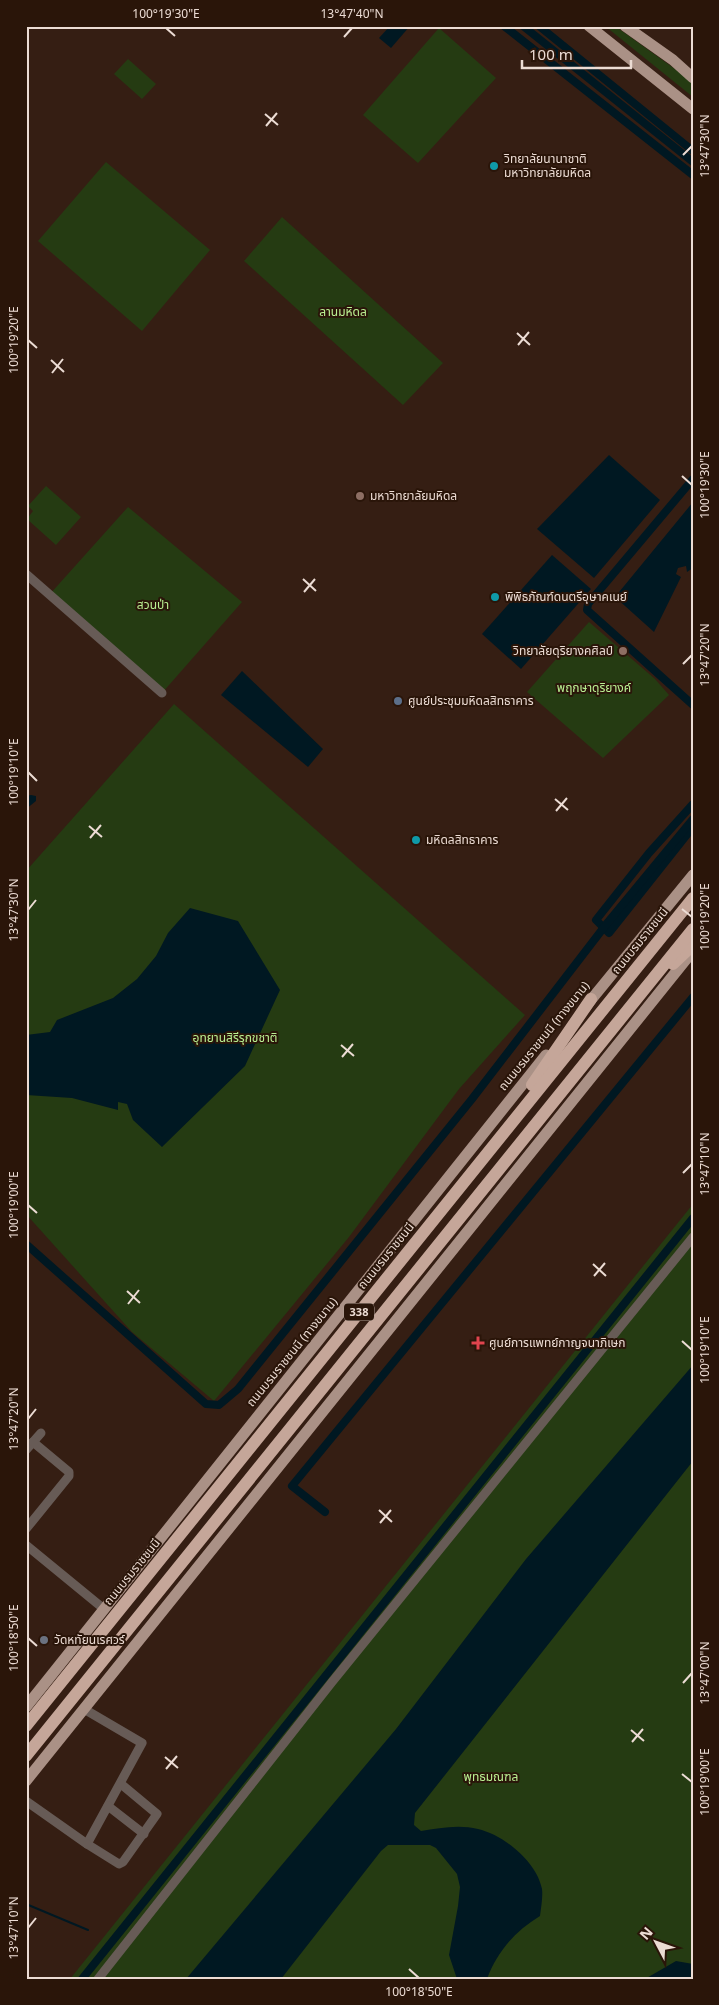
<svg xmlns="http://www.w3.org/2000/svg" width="719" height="2005" viewBox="0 0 719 2005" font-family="'Noto Sans','Noto Sans Thai',sans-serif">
  <rect width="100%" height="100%" fill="#351e13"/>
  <!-- green -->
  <g fill="#253b12">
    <polygon points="605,26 615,26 693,82 693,97"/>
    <polygon points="439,28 496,78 418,163 363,115"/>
    <polygon points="128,59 156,84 142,99 114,74"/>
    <polygon points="106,162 210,250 142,331 38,241"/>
    <polygon points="282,217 443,363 403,405 244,261"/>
    <polygon points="46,486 81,517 56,545 27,519 33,511 28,506"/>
    <polygon points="128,507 242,602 162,693 50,594"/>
    <polygon points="589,622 655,679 669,695 603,758 527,692"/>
    <polygon points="174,704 525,1015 459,1089 349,1237 214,1401 132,1332 26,1214 26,871"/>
    <polygon points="693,1204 693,1979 70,1979"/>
  </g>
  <!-- water -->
  <g fill="#001822">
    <polygon points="390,26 410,26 391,48 379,38"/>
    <polygon points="609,455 660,500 594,578 537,529"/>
    <polygon points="693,502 693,568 687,572 686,566 678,568 676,574 681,577 654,632 615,597"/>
    <polygon points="552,555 591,589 521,669 482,634"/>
    <polygon points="242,671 323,749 308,767 221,695"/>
    <polygon points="31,795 36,796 36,801 26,809 26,796"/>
    <polygon points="190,908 238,921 280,990 245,1066 162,1147 133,1120 127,1104 118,1102 118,1110 72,1098 26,1095 26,1035 50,1032 57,1020 113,998 137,979 156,956 168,933"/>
    <path d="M693 1365V1461L415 1813 414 1825 421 1831C439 1828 459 1824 478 1829 504 1835 537 1862 542 1889 543 1897 541 1908 540 1916 515 1931 497 1952 487 1979H457L449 1955 458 1906 460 1887 457 1874 436 1848 430 1845H388L381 1851 281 1979H186L396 1729 526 1559Z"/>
    <polygon points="676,1961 693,1964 693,1979 645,1979"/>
  </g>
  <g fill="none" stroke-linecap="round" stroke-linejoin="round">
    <!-- stream -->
    <polyline stroke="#001822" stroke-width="2" points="26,1904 88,1930"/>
    <!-- canal -->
    <g stroke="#001822" stroke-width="8">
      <polyline points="504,26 693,175"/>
      <polyline points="523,26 693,162"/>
      <polyline points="539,26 693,151"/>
      <polyline points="693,479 588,604 587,610 693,705"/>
      <polyline points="693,804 649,853 596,920 609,933 693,827"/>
      <polyline points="26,1244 206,1404 219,1405 238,1389 472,1099 608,922 693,819"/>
      <polyline points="325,1512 292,1486 693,997"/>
      <polyline points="82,1979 693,1218"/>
    </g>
    <!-- minor -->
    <g stroke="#675b56" stroke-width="9">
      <polyline points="26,574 162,693"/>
      <polyline points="26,1450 41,1433"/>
      <polyline points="26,1529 69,1476 69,1472 33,1442"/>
      <polyline points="26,1545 104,1609"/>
      <polyline points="84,1709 142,1743 87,1844"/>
      <polyline points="26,1801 87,1844 119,1864 123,1862 157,1814 121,1784"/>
      <polyline points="108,1806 144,1834"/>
      <polyline points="98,1979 332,1682 693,1237"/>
    </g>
    <!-- major -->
    <g stroke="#aa9186" stroke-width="11">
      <polyline points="589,26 693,109"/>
      <polyline points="625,26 673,60 693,78"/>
      <polyline points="586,1006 693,875"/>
      <polyline points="26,1707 546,1055"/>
      <polyline points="26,1781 692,952"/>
    </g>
    <!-- highway -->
    <g stroke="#c5a699" stroke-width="12">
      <polyline points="673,964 693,945"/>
      <polyline points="532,1085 591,999"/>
      <polyline points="26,1726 693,898"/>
      <polyline points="26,1756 693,929"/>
    </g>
  </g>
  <!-- ticks -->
  <path fill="none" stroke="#ecdcd4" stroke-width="2" d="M166 28 175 36M344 37 352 28M265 114 278 125M266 126 277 113M683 155 692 146M517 333 530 345M28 340 37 348M518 345 529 332M51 360 64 372M52 373 63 359M682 476 692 485M303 579 316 591M304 592 315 579M683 664 692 655M28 772 37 781M555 799 568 810M556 811 567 798M89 826 102 837M90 838 101 825M682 909 692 917M28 910 36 900M341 1045 354 1056M342 1057 353 1044M683 1173 692 1164M28 1205 37 1213M593 1264 606 1276M594 1276 605 1263M127 1291 140 1303M128 1304 139 1290M682 1341 692 1350M28 1419 36 1409M379 1510 392 1522M380 1523 391 1510M28 1638 37 1646M683 1683 692 1673M631 1730 644 1741M632 1742 643 1729M165 1757 178 1768M166 1769 177 1756M682 1774 692 1782M28 1928 36 1918M409 1969 419 1978"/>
  <!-- markers -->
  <g fill="#0f9aa8" stroke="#2a1509" stroke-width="2">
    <circle cx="494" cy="166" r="5"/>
    <circle cx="495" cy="597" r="5"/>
    <circle cx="416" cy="840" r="5"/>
  </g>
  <g fill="#8d6e63" stroke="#2a1509" stroke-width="2">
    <circle cx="360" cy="496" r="5"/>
    <circle cx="623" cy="651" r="5"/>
  </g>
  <circle fill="#5c6f8a" stroke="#2a1509" stroke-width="2" cx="398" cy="701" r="5"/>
  <path fill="#e0444e" stroke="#2a1509" stroke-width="2" d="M475.5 1335.5h5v5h5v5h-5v5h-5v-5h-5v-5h5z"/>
  <circle fill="#6b7280" stroke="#2a1509" stroke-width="2" cx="44" cy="1640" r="5"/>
  <g text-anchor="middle" stroke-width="4" stroke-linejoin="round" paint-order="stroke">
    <!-- shield labels -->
    <rect fill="#2a1509" stroke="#b2a097" stroke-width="1" x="344" y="1303.5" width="30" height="17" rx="4"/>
    <g font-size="11" font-weight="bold" fill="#ecdcd4">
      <text x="359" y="1316">338</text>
    </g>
    <!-- poi labels -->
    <g font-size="12" fill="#ecdcd4" stroke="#2a1509" text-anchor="start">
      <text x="504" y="163">วิทยาลัยนานาชาติ<tspan x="504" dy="14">มหาวิทยาลัยมหิดล</tspan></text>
      <text x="370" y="500">มหาวิทยาลัยมหิดล</text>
      <text x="505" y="601">พิพิธภัณฑ์ดนตรีอุษาคเนย์</text>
      <text x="613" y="655" text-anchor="end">วิทยาลัยดุริยางคศิลป์</text>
      <text x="408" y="705">ศูนย์ประชุมมหิดลสิทธาคาร</text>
      <text x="426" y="844">มหิดลสิทธาคาร</text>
      <text x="489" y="1347">ศูนย์การแพทย์กาญจนาภิเษก</text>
      <text x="54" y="1644">วัดหทัยนเรศวร์</text>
    </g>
    <!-- park labels -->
    <g font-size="12" fill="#bbf193" stroke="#2a1509">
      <text x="343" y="316">ลานมหิดล</text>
      <text x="153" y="609">สวนป่า</text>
      <text x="594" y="692">พฤกษาดุริยางค์</text>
      <text x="235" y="1042">อุทยานสิรีรุกขชาติ</text>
      <text x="491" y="1781">พุทธมณฑล</text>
    </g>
    <!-- street labels -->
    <g font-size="12" fill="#ecdcd4" stroke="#2a1509">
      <text transform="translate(640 941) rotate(-51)" y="4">ถนนบรมราชชนนี</text>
      <text transform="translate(544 1036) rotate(-51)" y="4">ถนนบรมราชชนนี (ทางขนาน)</text>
      <text transform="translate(386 1256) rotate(-51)" y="4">ถนนบรมราชชนนี</text>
      <text transform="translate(292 1352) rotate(-51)" y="4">ถนนบรมราชชนนี (ทางขนาน)</text>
      <text transform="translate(132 1572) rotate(-51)" y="4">ถนนบรมราชชนนี</text>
    </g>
  </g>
  <!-- border -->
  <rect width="719" height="2005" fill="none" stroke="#2a1509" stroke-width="55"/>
  <!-- north arrow -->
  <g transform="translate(656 1942) rotate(311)" stroke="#2a1509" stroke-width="4" paint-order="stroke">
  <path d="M0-4L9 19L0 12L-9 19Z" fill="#ecdcd4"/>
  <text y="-8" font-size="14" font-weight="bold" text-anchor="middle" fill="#ecdcd4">N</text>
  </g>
  <!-- scale -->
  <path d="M522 60v8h109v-8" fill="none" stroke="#ecdcd4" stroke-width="2.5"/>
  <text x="529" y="60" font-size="15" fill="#ecdcd4" stroke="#2a1509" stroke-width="4" paint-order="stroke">100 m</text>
  <rect x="28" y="28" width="664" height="1950" fill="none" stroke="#ecdcd4" stroke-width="2"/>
  <g font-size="12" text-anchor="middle" fill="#ecdcd4">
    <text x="166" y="18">100°19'30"E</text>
    <text x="352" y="18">13°47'40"N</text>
    <text transform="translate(705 146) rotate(-90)" y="4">13°47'30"N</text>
    <text transform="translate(14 340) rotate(-90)" y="4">100°19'20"E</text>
    <text transform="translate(705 485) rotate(-90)" y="4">100°19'30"E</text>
    <text transform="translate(705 655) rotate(-90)" y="4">13°47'20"N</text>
    <text transform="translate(14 772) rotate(-90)" y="4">100°19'10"E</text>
    <text transform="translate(14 910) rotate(-90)" y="4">13°47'30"N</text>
    <text transform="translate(705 917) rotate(-90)" y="4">100°19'20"E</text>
    <text transform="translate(705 1164) rotate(-90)" y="4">13°47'10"N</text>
    <text transform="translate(14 1205) rotate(-90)" y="4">100°19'00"E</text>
    <text transform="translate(705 1350) rotate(-90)" y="4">100°19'10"E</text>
    <text transform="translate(14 1419) rotate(-90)" y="4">13°47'20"N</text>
    <text transform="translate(14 1638) rotate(-90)" y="4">100°18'50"E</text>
    <text transform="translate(705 1673) rotate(-90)" y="4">13°47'00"N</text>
    <text transform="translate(705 1782) rotate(-90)" y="4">100°19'00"E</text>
    <text transform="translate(14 1928) rotate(-90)" y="4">13°47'10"N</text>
    <text x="419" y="1996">100°18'50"E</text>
  </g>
</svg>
